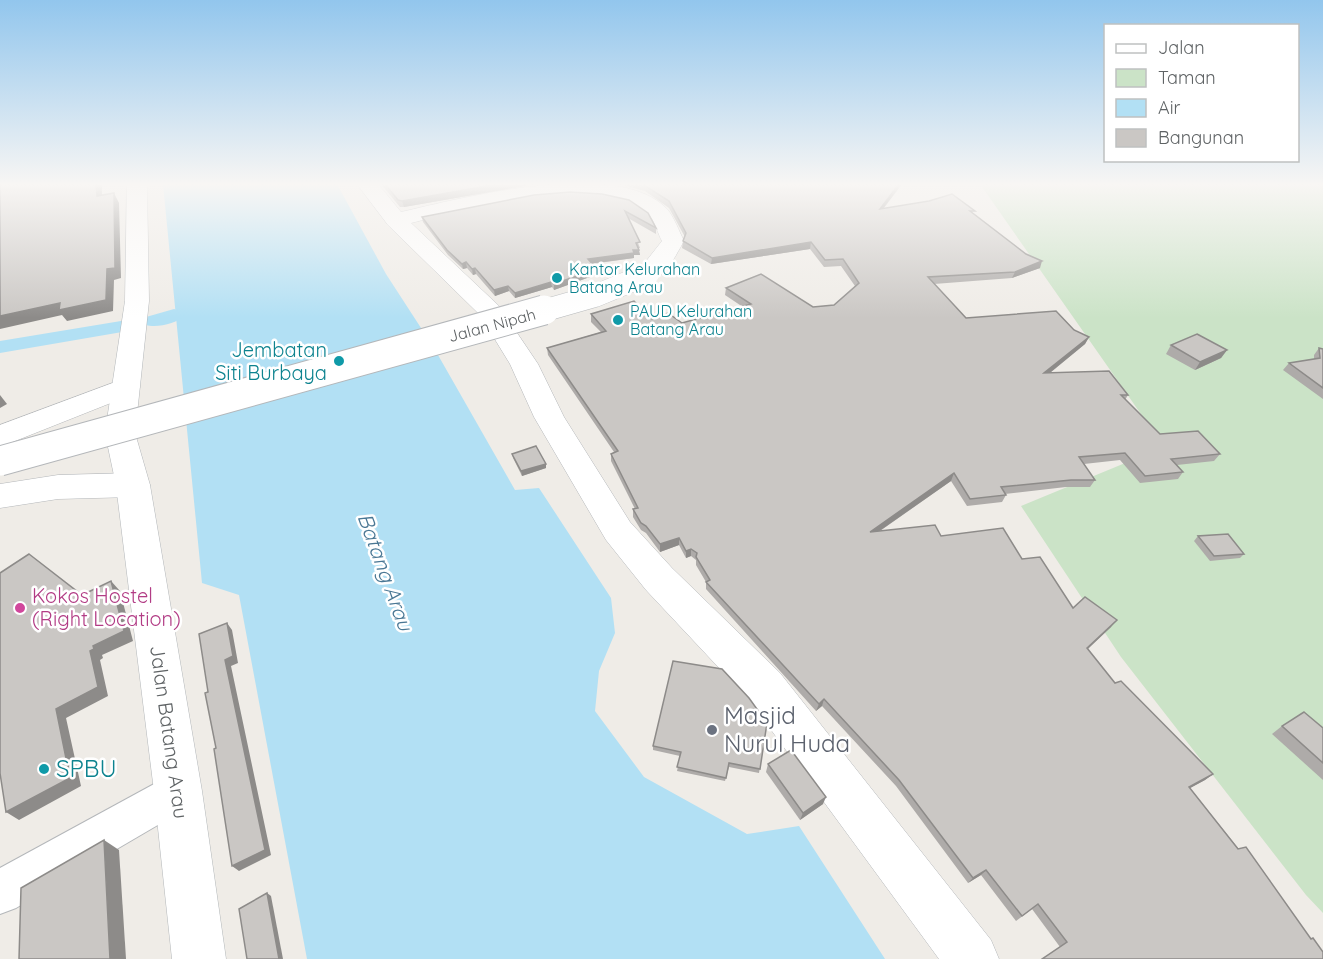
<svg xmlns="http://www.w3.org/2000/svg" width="1323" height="959" viewBox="0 0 1323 959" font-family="Quicksand,sans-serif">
  <rect width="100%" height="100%" fill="#efece7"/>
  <!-- green -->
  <polygon fill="#cbe3c7" points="980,184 1323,184 1323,913 1306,895 1121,657 1021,506 1164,447"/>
  <!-- water -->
  <polygon fill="#b2e0f4" points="163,184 337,184 386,274 434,348 515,490 539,488 611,598 615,633 599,671 595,711 644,777 747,834 799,826 885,959 307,959 239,595 202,583"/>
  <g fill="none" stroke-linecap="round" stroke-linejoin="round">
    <!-- canal -->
    <g fill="#b2e0f4" fill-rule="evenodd">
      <path d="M174 309 181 311 184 315C178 324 156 328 146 325L143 321 146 317Z"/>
      <polygon points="121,321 128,323 131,327 128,331 0,353 0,341"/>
    </g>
    <!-- minor casing -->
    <g stroke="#b4b7ba" stroke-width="2">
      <polygon id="minor" points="178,771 192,777 198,791 192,805 16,908 0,914 0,868"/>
    </g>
    <!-- tertiary casing -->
    <g stroke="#b4b7ba" stroke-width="1">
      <g id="tertiary">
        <path d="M357 184H378L401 212C462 198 618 157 667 209 674 217 679 231 684 241 674 258 663 285 640 279L636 274 662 241C658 234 655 222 650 216 609 171 463 210 411 223L499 306 538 364 564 417 630 522 672 568 780 673 991 940 999 959H939L750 701 646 590 606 540 534 417 510 364 480 315 388 225Z"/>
        <polygon points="126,378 136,381 140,387 136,393 0,447 0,425"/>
        <polygon points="133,473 145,477 150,485 145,493 133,497 58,499 0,508 0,484 58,475"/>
      </g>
    </g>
    <!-- secondary casing -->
    <g stroke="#b3b7ba" stroke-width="1">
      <polygon id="secondary" points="127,184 147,184 149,301 135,433 150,485 202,791 226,959 172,959 154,791 116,485 105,433 125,301"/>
    </g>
    <!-- minor -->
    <use href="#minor" fill="#fff" fill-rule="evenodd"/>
    <!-- tertiary -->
    <use href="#tertiary" fill="#fff" fill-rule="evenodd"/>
    <!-- secondary -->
    <use href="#secondary" fill="#fff" fill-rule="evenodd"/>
    <!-- tertiary-bridge-far1 casing -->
    <g stroke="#b4b7ba" stroke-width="23" stroke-linecap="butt">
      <polyline id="tertiary-bridge-far1" points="539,312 595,296 648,274"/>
    </g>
    <!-- tertiary-bridge casing -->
    <g stroke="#b4b7ba" stroke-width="31" stroke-linecap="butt">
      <polyline id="tertiary-bridge" points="0,461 544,310"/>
    </g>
    <!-- tertiary-bridge-far1 -->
    <use href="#tertiary-bridge-far1" stroke="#fff" stroke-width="22"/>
    <!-- tertiary-bridge -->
    <use href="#tertiary-bridge" stroke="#fff" stroke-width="29"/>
  </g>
  <!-- wall -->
  <g fill="#aeaba9">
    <polygon points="381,184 535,184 404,207 400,207"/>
    <polygon points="617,184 902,184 884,208 974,214 1040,268 1012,278 934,284 966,318 1074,330 1089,337 1085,344 1050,373 1128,395 1125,400 1160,434 1220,454 1214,461 1177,465 1183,472 1178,479 1140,483 1120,460 1084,464 1095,480 1090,487 1066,487 1005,494 1006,495 1002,502 967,506 951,481 880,531 941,536 1022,559 1073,608 1111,627 1088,649 1115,683 1213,774 1205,780 1190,788 1311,939 1323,952 1060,947 1032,909 1016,921 981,875 968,883 896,786 822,706 816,711 706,589 706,582 696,565 696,560 691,556 686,558 679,545 660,552 646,533 641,530 633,517 633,509 635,509 611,461 611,454 614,452 548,355 547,348 601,332 591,322 591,314 652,319 682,323 743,307 725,295 726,288 813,307 834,305 855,286 841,266 824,267 810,249 711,264 682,248 683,241 685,237 669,208 645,191"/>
    <polygon points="602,194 656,228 656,234 628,218 640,248 638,248 640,255 634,255 634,258 592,264 598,274 554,290 552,287 515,298 509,291 495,296 476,274 473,275 467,268 463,269 448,255 423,222 422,217"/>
    <polygon points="1171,345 1227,350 1221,358 1195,370 1166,354"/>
    <polygon points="1319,348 1323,349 1323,399 1283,370 1289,363 1314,359 1314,355"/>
    <polygon points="512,454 546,464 546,468 522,476 513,458"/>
    <polygon points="1198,536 1244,554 1240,558 1210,561 1194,541"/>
    <polygon points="767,723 759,773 729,767 725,781 677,771 680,756 653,750 653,746"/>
    <polygon points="1282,726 1323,728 1323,780 1272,734"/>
    <polygon points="768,764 823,804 800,820 766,772"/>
  </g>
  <!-- shaded-wall -->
  <g fill="#8d8b89">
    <polygon points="96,184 102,184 102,206 97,196"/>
    <polygon points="498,184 535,184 404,207 402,201"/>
    <polygon points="899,184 902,184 878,215 880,209"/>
    <polygon points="114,193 119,203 121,278 114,280 113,311 67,321 62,315 0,329 0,316 107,269"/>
    <polygon points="811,242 810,249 711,264 712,258"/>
    <polygon points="633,250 639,250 640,255 634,255 634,258 588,264 588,259"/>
    <polygon points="1042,261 1040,268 1012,278 1015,272"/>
    <polygon points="466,262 467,268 463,269 462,264"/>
    <polygon points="475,268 476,274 473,275 472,269"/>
    <polygon points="597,269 598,274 554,290 554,284"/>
    <polygon points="551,282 552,287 515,298 515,293"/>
    <polygon points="508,286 509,291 495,296 494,290"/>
    <polygon points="1089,337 1085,344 1041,380 1044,373"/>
    <polygon points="1227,350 1221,358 1195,370 1200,362"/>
    <polygon points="0,395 7,404 0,408"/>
    <polygon points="546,464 546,468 522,476 521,471"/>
    <polygon points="954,473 951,481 868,539 870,532"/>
    <polygon points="679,538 679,545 660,552 660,544"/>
    <polygon points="691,549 691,556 686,558 686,551"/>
    <polygon points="111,581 120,591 133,641 102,655 103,658 100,660 108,696 66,718 81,786 19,820 6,812 56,709 93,646"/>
    <polygon points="1117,620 1111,627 1081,655 1087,648"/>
    <polygon points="227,623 232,630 238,663 231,666 271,855 239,871 232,866 225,660"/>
    <polygon points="824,699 822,706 816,711 819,704"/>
    <polygon points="1213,774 1205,780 1181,793 1189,787"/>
    <polygon points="826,797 823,804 800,820 803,813"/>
    <polygon points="104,840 119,850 126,959 110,959"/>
    <polygon points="986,870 981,875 968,883 973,878"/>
    <polygon points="267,893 271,896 283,959 279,959"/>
  </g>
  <!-- building -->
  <g fill="#cac7c4" stroke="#8d8b89" stroke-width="1.5">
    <polygon points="0,184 96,184 97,196 114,193 115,268 107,269 106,300 59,310 60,303 0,316"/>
    <polygon points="385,184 498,184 402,201 398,200"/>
    <polygon points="641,184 899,184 880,209 929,201 952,194 975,211 970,211 1026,254 1042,261 1015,272 928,277 966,318 1056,311 1074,330 1089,337 1044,373 1109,371 1128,395 1121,395 1160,434 1198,431 1220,454 1171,459 1183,472 1145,476 1125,453 1079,457 1095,480 1071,480 1001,487 1006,495 970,499 954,473 870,532 935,525 941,536 1003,528 1022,559 1040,557 1073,608 1085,597 1117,620 1087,648 1115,683 1121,681 1213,774 1189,787 1238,849 1246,847 1311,939 1313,938 1323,952 1323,959 1042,959 1067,942 1038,904 1022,916 986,870 973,878 899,780 824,699 819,704 706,582 710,580 696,557 697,553 691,549 686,551 679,538 660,544 646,526 641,523 633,509 638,508 611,454 618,451 547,348 606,331 591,314 634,301 652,319 668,313 682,323 751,304 726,288 761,274 813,307 834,305 859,283 843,259 825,260 811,242 712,258 683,241 686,233 669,201 644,185"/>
    <polygon points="570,192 602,194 629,200 648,213 656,228 625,211 640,242 636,243 639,250 633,250 634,253 588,259 597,269 554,284 551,282 515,293 508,286 494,290 475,268 472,269 466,262 462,264 447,250 422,217 534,195"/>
    <polygon points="1197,334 1227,350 1200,362 1171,345"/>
    <polygon points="1319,348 1323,349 1323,388 1289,363 1320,358"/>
    <polygon points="536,446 546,464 521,471 512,454"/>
    <polygon points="1228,534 1244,554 1214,556 1198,536"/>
    <polygon points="29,554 82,595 111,581 124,631 93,646 94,649 90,651 98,687 56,709 70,778 6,812 0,773 0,573"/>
    <polygon points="227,623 233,656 225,660 265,850 232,866 214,749 216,748 205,693 208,692 199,634"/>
    <polygon points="673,661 722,669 749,698 767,723 760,769 729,763 726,778 677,767 681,752 653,746"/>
    <polygon points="1304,712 1323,728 1323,763 1282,726"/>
    <polygon points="791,750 826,797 803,813 768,764"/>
    <polygon points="104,840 110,959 19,959 21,888"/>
    <polygon points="267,893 279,959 247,959 239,909"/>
  </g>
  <!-- sky -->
  <linearGradient id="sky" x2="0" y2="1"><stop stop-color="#92c6ed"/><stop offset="0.58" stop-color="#f8f6f4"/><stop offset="1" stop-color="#f8f6f4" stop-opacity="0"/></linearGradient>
  <rect width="1323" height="318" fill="url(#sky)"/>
  <!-- markers -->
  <g fill="#0f9aa8" stroke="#fff" stroke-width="2">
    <circle cx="557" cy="278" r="6"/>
    <circle cx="618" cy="320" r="6"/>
    <circle cx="339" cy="361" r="6"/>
    <circle cx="44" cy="769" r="6"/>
  </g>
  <circle fill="#d1479c" stroke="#fff" stroke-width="2" cx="20" cy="608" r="6"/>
  <circle fill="#6b7280" stroke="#fff" stroke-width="2" cx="712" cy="730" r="6"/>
  <g text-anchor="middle" stroke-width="5" stroke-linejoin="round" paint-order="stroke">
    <!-- far-culture labels -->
    <g font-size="16" fill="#0d838f" stroke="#fff" text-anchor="start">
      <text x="569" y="275">Kantor Kelurahan<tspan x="569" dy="18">Batang Arau</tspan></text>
      <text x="630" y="317">PAUD Kelurahan<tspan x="630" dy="18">Batang Arau</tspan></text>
    </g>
    <!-- far-street labels -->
    <g font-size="16" fill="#5f6365" stroke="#fff">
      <text transform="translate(492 325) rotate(-15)" y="6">Jalan Nipah</text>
    </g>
    <!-- culture labels -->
    <g font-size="20" fill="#0d838f" stroke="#fff" text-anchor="end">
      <text x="327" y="357">Jembatan<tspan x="327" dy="23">Siti Burbaya</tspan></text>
    </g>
    <!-- hotel labels -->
    <g font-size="20" fill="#b23c85" stroke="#fff" text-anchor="start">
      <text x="32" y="603">Kokos Hostel<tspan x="32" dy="23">(Right Location)</tspan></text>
    </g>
    <!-- street labels -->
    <g font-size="20" fill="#5f6365" stroke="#fff">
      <text transform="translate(169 732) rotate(82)" y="7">Jalan Batang Arau</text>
    </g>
    <!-- water labels -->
    <g font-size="21" font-style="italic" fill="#497794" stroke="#fff">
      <text transform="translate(385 572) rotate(70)" y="7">Batang Arau</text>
    </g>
    <!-- near-worship labels -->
    <g font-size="24" fill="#5b616d" stroke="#fff" text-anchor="start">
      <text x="724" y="724">Masjid<tspan x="724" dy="28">Nurul Huda</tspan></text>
    </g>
    <!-- near-culture labels -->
    <g font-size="24" fill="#0d838f" stroke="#fff" text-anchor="start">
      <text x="56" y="777">SPBU</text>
    </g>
  </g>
  <!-- legend -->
  <rect x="1104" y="24" width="195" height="138" fill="#ffffff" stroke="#bfc1c1" stroke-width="1.5"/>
  <rect x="1116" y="44" width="30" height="9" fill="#ffffff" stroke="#bfc1c1" stroke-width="1.5"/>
  <text x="1158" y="54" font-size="18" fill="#5f6365">Jalan</text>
  <rect x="1116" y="69" width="30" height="18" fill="#cbe3c7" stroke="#bfc1c1" stroke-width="1.5"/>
  <text x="1158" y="84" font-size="18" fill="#5f6365">Taman</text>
  <rect x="1116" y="99" width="30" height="18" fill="#b2e0f4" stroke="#bfc1c1" stroke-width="1.5"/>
  <text x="1158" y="114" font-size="18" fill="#5f6365">Air</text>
  <rect x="1116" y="129" width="30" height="18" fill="#cac7c4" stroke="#bfc1c1" stroke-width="1.5"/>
  <text x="1158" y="144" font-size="18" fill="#5f6365">Bangunan</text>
</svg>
